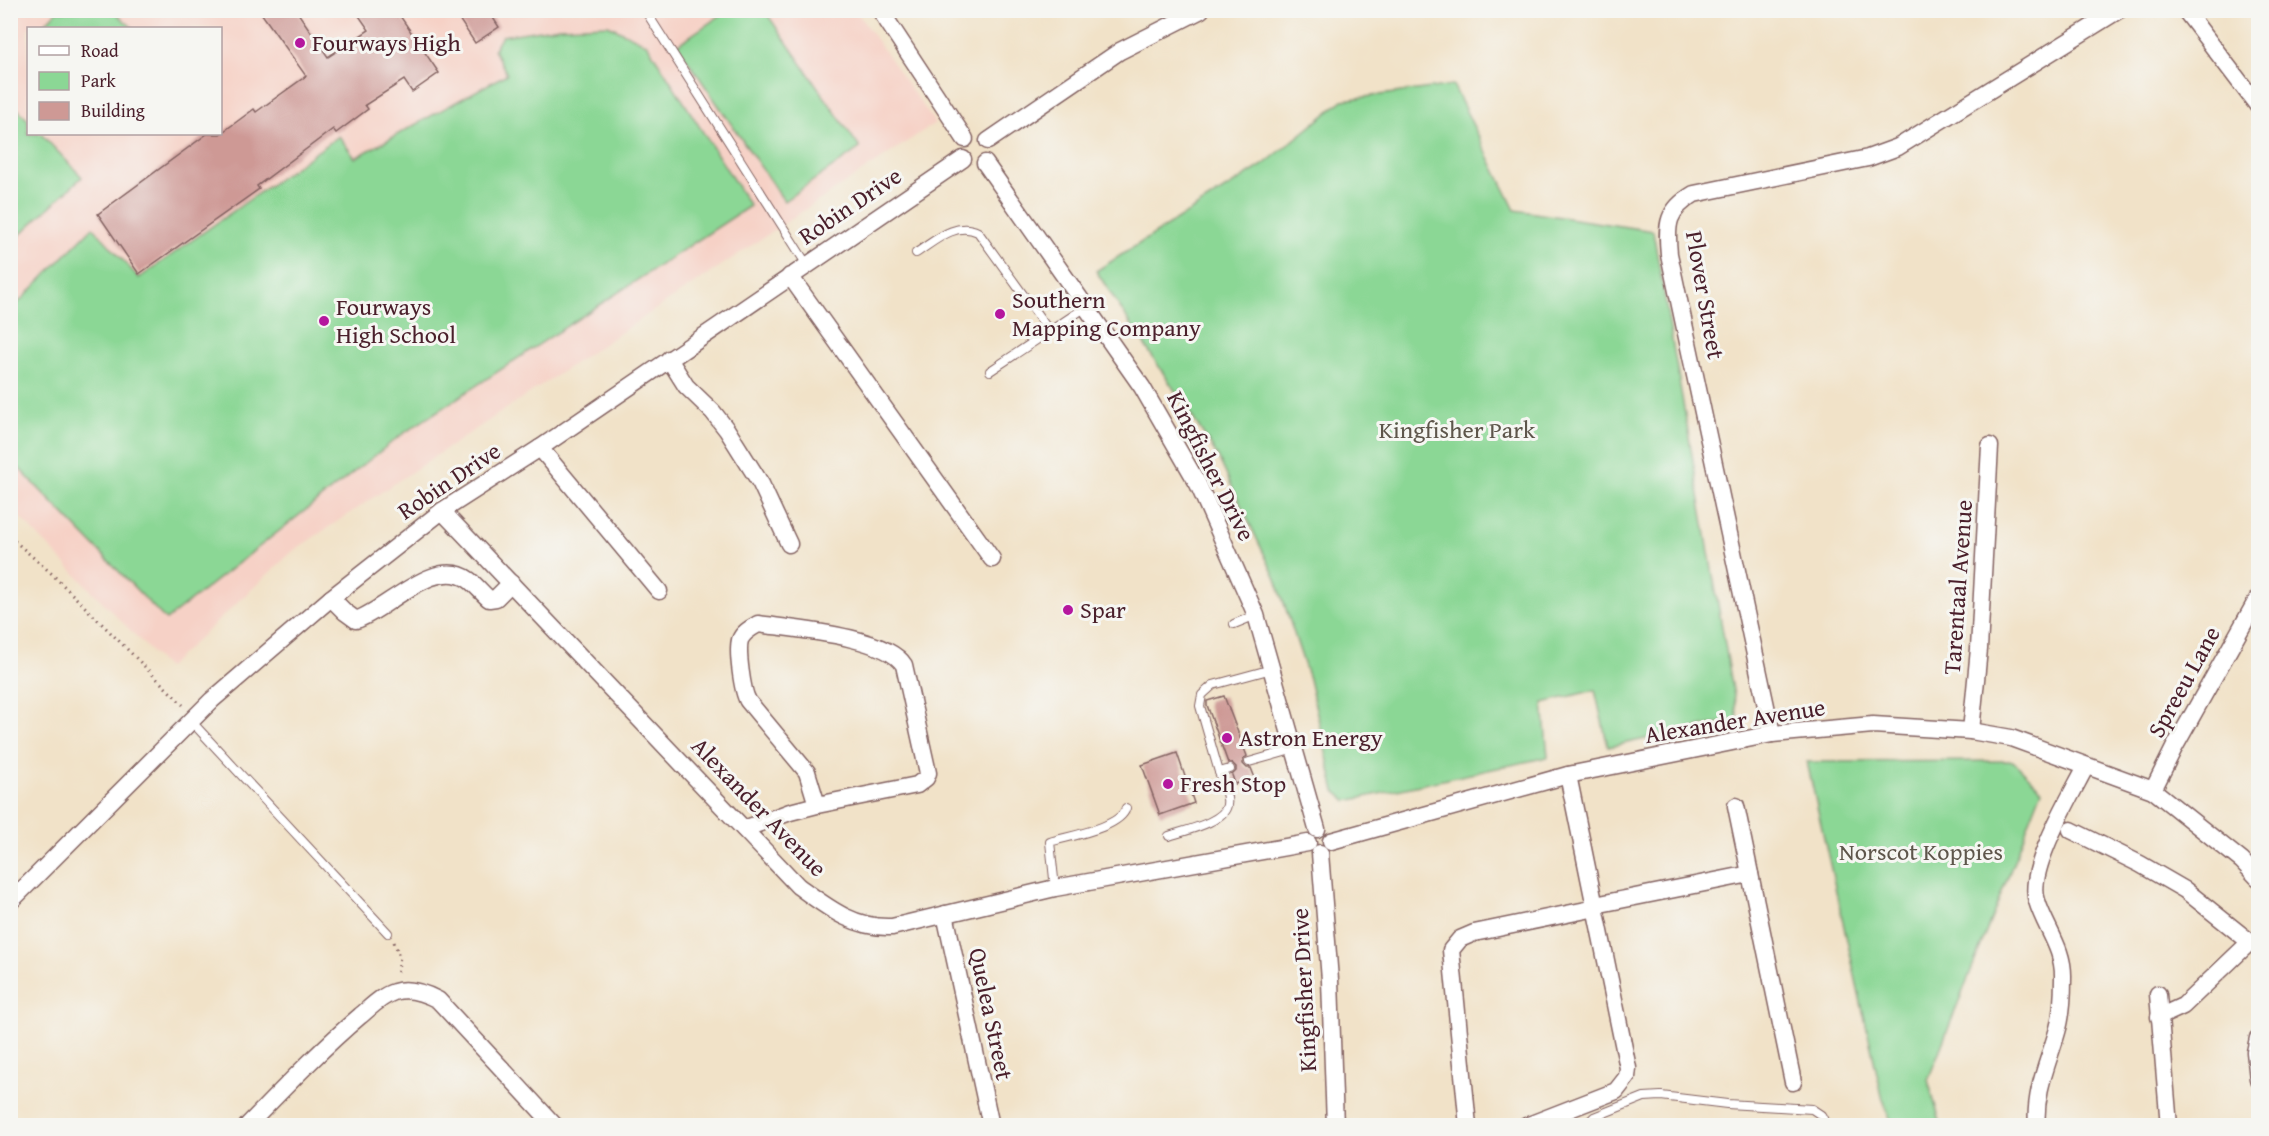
<svg xmlns="http://www.w3.org/2000/svg" width="2269" height="1136" viewBox="0 0 2269 1136" font-family="'Gentium Book Plus',serif">
  <rect width="100%" height="100%" fill="#f6f6f2"/>
  <filter id="ink" filterUnits="userSpaceOnUse"><feTurbulence type="fractalNoise" baseFrequency=".0167" numOctaves="2"/><feDisplacementMap in="SourceGraphic" scale="12" xChannelSelector="R" yChannelSelector="G"/><feConvolveMatrix kernelMatrix="1 2 1 2 8 2 1 2 1" color-interpolation-filters="sRGB"/></filter>
  <filter id="wash" filterUnits="userSpaceOnUse"><feTurbulence type="fractalNoise" baseFrequency=".008" numOctaves="4" result="noise"/><feDisplacementMap in="SourceGraphic" scale="24" xChannelSelector="R" yChannelSelector="G"/><feGaussianBlur stdDeviation="1.35" result="paint"/><feColorMatrix in="noise" values="0 0 0 0 0 0 0 0 0 0 0 0 0 0 0 0 0 1.4 0 .05"/><feComposite in="paint" operator="in"/></filter>
  <g filter="url(#wash)">
    <rect width="100%" height="100%" fill="#f1e2c8"/>
    <!-- built -->
    <path fill="#f6d1c6" fill-rule="evenodd" d="M10 11H856L935 123 293 551 167 668 11 508ZM28 28H220V134H28Z"/>
    <!-- green -->
    <g fill="#8bd795" stroke="#6a7b60" stroke-width="1.5">
      <polygon points="57,11 113,11 133,28 41,28"/>
      <polygon points="727,11 765,11 860,148 784,201 677,45"/>
      <polygon points="608,25 647,44 750,206 401,435 166,620 11,460 11,310 93,227 139,278 339,136 355,158 507,74 494,50 502,36 560,27"/>
      <polygon points="1453,85 1515,210 1653,231 1738,719 1608,747 1595,690 1543,703 1548,757 1347,801 1335,791 1309,679 1276,579 1216,453 1096,271 1263,165 1343,100"/>
      <polygon points="10,101 28,120 28,134 41,134 82,177 11,243"/>
      <polygon points="2013,761 2042,790 1928,1080 1941,1125 1892,1125 1882,1096 1807,762"/>
    </g>
    <g id="blocks">
      <!-- building -->
      <g fill="#ce9995">
        <polygon points="259,10 296,10 328,57 369,30 355,10 396,10 439,73 412,92 404,80 365,105 368,109 336,133 333,129 257,186 259,189 139,274 98,214 207,134 220,134 254,109 256,112 306,76"/>
        <polygon points="453,10 488,10 499,27 475,43"/>
        <polygon points="1224,696 1247,756 1243,760 1243,764 1247,768 1251,768 1255,778 1235,784 1232,775 1236,771 1236,767 1232,763 1228,763 1207,705 1207,701"/>
        <polygon points="1177,753 1194,803 1160,815 1142,765"/>
      </g>
    </g>
  </g>
  <g filter="url(#ink)">
    <use href="#blocks" fill-opacity="0" stroke="#846362" stroke-width="1.5"/>
    <g fill="none" stroke-linecap="round" stroke-linejoin="round">
      <!-- lane casing -->
      <g stroke="#846362" stroke-width="10">
        <g id="lane">
          <polyline points="645,10 807,265"/>
          <path d="M916 253C935 241 955 221 978 232L1050 332"/>
          <polyline points="990,371 1086,307"/>
          <polyline points="1234,624 1256,615"/>
          <polyline points="191,721 388,933"/>
          <polyline points="1249,762 1295,749"/>
          <polyline points="1219,772 1200,706 1202,695 1213,685 1272,669"/>
          <path d="M1169 836C1183 831 1225 822 1227 805 1229 796 1222 782 1219 772L1230 769"/>
          <path d="M1055 888 1050 842C1069 836 1120 828 1126 808"/>
          <polyline points="1585,1126 1594,1117 1644,1097 1661,1096 1727,1104 1812,1109 1821,1115 1827,1126"/>
        </g>
      </g>
      <!-- street casing -->
      <g stroke="#846362" stroke-width="19">
        <g id="street">
          <polyline points="880,10 965,139"/>
          <polyline points="2185,10 2258,106"/>
          <polyline points="988,141 1120,51 1201,10"/>
          <polyline points="985,163 1142,387 1198,484 1256,615 1317,829"/>
          <polyline points="790,276 992,559"/>
          <polyline points="669,359 686,386 713,412 727,430 761,484 789,544"/>
          <polyline points="540,448 659,591"/>
          <path d="M442 511 798 886C827 907 854 929 892 927L1055 888 1308 843"/>
          <path d="M331 598 345 612 356 620C387 610 435 555 469 580 476 585 482 593 489 599L496 598 511 583"/>
          <polyline points="1971,731 1979,649 1990,446"/>
          <path d="M1772 734 1669 254C1666 224 1667 210 1694 194L1868 158 1898 147 2119 10"/>
          <polyline points="2153,790 2174,748 2258,598"/>
          <polyline points="1736,806 1793,1082"/>
          <path d="M744 829 790 812 817 805 807 772 748 701C742 691 737 651 740 640 743 632 751 628 758 624 792 629 886 636 904 665L928 773 926 778 917 785 817 805"/>
          <polyline points="2071,830 2140,864 2185,890 2250,942 2183,1006 2159,1017"/>
          <polyline points="1331,841 1568,775 1772,734 1873,725 1971,731 2011,738 2153,790 2242,861 2258,878"/>
          <polyline points="1320,853 1330,980 1335,1126"/>
          <polyline points="10,902 212,700 331,598 442,511 540,448 963,159"/>
          <polyline points="1595,905 1750,874"/>
          <polyline points="945,914 991,1126"/>
          <polyline points="2158,994 2169,1126"/>
          <polyline points="2258,1038 2255,1052 2258,1079"/>
          <path d="M247 1126C284 1088 320 1050 360 1016 370 1008 381 996 394 992 409 987 425 993 438 1000L555 1126"/>
          <polyline points="1468,1126 1451,950 1460,939 1474,933 1596,908"/>
          <polyline points="1526,1126 1616,1091 1627,1077 1628,1068 1568,775"/>
          <path d="M2037 1126C2034 1092 2048 1064 2057 1032 2062 1016 2063 995 2063 978 2064 948 2045 928 2037 901 2026 870 2071 796 2086 766"/>
        </g>
      </g>
      <!-- path -->
      <g stroke="#846362" stroke-width="3" stroke-dasharray="1.5 4.5" stroke-linecap="butt">
        <polyline points="10,537 52,574 183,705"/>
        <polyline points="394,942 400,957 397,976"/>
      </g>
      <!-- lane -->
      <use href="#lane" stroke="#fff" stroke-width="8"/>
      <!-- street -->
      <use href="#street" stroke="#fff" stroke-width="16"/>
    </g>
  </g>
  <!-- markers -->
  <g fill="#b5179e" stroke="#f6f6f2" stroke-width="2">
    <circle cx="300" cy="43" r="6"/>
    <circle cx="1000" cy="314" r="6"/>
    <circle cx="324" cy="321" r="6"/>
    <circle cx="1068" cy="610" r="6"/>
    <circle cx="1227" cy="738" r="6"/>
    <circle cx="1168" cy="784" r="6"/>
  </g>
  <g text-anchor="middle" stroke-width="6" stroke-linejoin="round" paint-order="stroke">
    <!-- poi labels -->
    <g font-size="24" fill="#4a1f2b" stroke="#f6f6f2" text-anchor="start">
      <text x="312" y="51">Fourways High</text>
      <text x="1012" y="308">Southern<tspan x="1012" dy="28">Mapping Company</tspan></text>
      <text x="336" y="315">Fourways<tspan x="336" dy="28">High School</tspan></text>
      <text x="1080" y="618">Spar</text>
      <text x="1239" y="746">Astron Energy</text>
      <text x="1180" y="792">Fresh Stop</text>
    </g>
    <!-- street labels -->
    <g font-size="24" fill="#4a1f2b" stroke="#f6f6f2">
      <text transform="translate(850 206) rotate(-34)" y="8">Robin Drive</text>
      <text transform="translate(1705 295) rotate(80)" y="8">Plover Street</text>
      <text transform="translate(1211 466) rotate(63)" y="8">Kingfisher Drive</text>
      <text transform="translate(449 481) rotate(-34)" y="8">Robin Drive</text>
      <text transform="translate(1958 587) rotate(-86)" y="8">Tarentaal Avenue</text>
      <text transform="translate(2184 682) rotate(-61)" y="8">Spreeu Lane</text>
      <text transform="translate(1735 721) rotate(-9)" y="8">Alexander Avenue</text>
      <text transform="translate(759 807) rotate(46)" y="8">Alexander Avenue</text>
      <text transform="translate(1304 990) rotate(-93)" y="8">Kingfisher Drive</text>
      <text transform="translate(991 1014) rotate(78)" y="8">Quelea Street</text>
    </g>
    <!-- park labels -->
    <g font-size="24" fill="#5e564b" stroke="#f6f6f2">
      <text x="1457" y="438">Kingfisher Park</text>
      <text x="1921" y="860">Norscot Koppies</text>
    </g>
  </g>
  <!-- margin -->
  <rect width="2269" height="1136" fill="none" stroke="#f6f6f2" stroke-width="36"/>
  <!-- legend -->
  <rect x="27" y="27" width="195" height="108" fill="#f6f6f2" stroke="#b1a0a2" stroke-width="1.5"/>
  <rect x="39" y="46" width="30" height="9" fill="#ffffff" stroke="#b1a0a2" stroke-width="1.5"/>
  <text x="81" y="57" font-size="18" fill="#4a1f2b">Road</text>
  <rect x="39" y="72" width="30" height="18" fill="#8bd795" stroke="#b1a0a2" stroke-width="1.5"/>
  <text x="81" y="87" font-size="18" fill="#4a1f2b">Park</text>
  <rect x="39" y="102" width="30" height="18" fill="#ce9995" stroke="#b1a0a2" stroke-width="1.5"/>
  <text x="81" y="117" font-size="18" fill="#4a1f2b">Building</text>
</svg>
